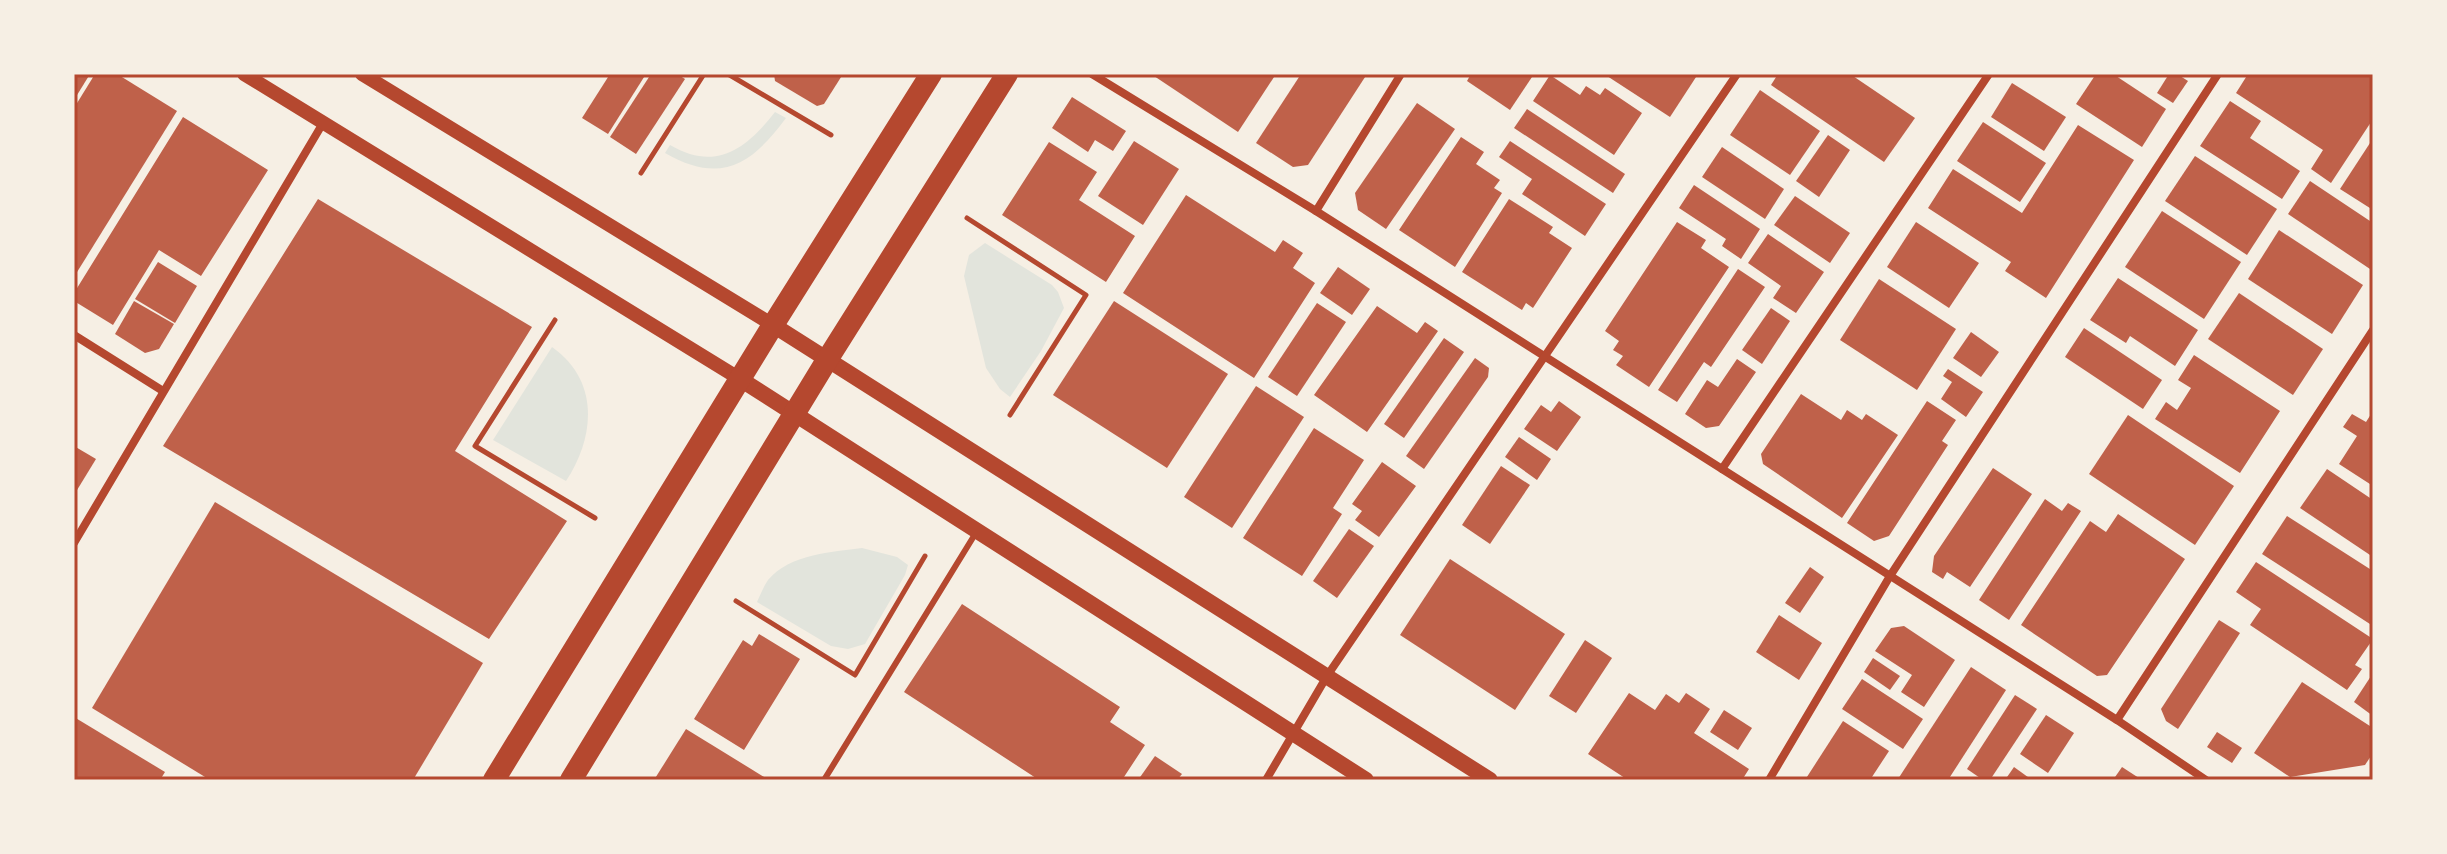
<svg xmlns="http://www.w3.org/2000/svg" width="2447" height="854" viewBox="0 0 2447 854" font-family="'DM Sans',sans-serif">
  <rect width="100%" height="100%" fill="#f6efe4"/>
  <!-- green -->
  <g fill="#e2e4dc">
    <path d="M775 112 786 118C751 165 721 185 665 153L670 145C716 172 746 149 775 112Z"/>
    <polygon points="985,243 1052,285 1058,292 1064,308 1041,351 1010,397 1000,389 986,368 964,276 969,255"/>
    <path d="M552 347C600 381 595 437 566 481L493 440Z"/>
    <path d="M862 548 897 557 908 565 905 575 865 644 848 649 831 646 757 602C760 595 764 586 768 580 790 554 832 552 862 548Z"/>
  </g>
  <!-- building -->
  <g fill="#bf614a">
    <polygon points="74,74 90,74 74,100"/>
    <polygon points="95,74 117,74 177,111 74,277 74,108"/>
    <polygon points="610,74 646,74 608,134 582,118"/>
    <polygon points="651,74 677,74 685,79 636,154 610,137"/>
    <polygon points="774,74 843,74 824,104 817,106 775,81"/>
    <polygon points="1151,74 1276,74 1238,132"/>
    <polygon points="1301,74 1367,74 1308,165 1293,167 1256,143"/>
    <polygon points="1471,74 1534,74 1510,110 1467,81"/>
    <polygon points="1604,74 1698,74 1670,117"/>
    <polygon points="1778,74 1850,74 1915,118 1884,162 1771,85"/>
    <polygon points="2096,74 2113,74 2166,109 2142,147 2076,104"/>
    <polygon points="2169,74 2177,74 2188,81 2173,103 2157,93"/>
    <polygon points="2248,74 2373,74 2373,119 2331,183 2311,169 2323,150 2236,93"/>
    <polygon points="1550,75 1580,95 1586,86 1600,95 1605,88 1642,113 1614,155 1533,101"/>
    <polygon points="2012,83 2066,117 2044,151 1991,117"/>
    <polygon points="1760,90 1820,131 1790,175 1730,135"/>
    <polygon points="1072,97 1126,131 1113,151 1095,140 1088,152 1052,128"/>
    <polygon points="2230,101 2261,121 2250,138 2300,171 2282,199 2200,146"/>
    <polygon points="1417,103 1455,129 1386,229 1358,210 1355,193"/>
    <polygon points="1527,109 1625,174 1613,193 1514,128"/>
    <polygon points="183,117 268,170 201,276 159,250 113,325 74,301 74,293"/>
    <polygon points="1983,122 2046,163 2020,202 1957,161"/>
    <polygon points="2078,125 2134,160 2046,298 2005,271 2011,262 1928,208 1953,169 2022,213"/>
    <polygon points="1828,135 1850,150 1819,197 1796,181"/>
    <polygon points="1461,137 1484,152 1476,164 1500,180 1494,188 1502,193 1455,267 1399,230"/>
    <polygon points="1134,141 1179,169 1143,225 1098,196"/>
    <polygon points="1510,141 1606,204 1585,236 1522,194 1532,179 1499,157"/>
    <polygon points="1049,142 1097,172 1079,200 1135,236 1106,282 1002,215"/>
    <polygon points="2370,143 2373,145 2373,210 2340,189"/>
    <polygon points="1722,147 1784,189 1765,219 1702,177"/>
    <polygon points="2195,156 2277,209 2247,255 2165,201"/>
    <polygon points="2310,181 2373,223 2373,271 2288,214"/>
    <polygon points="1694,185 1760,229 1741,259 1722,246 1726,239 1679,208"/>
    <polygon points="1186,195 1275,252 1283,240 1303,253 1293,268 1315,283 1254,378 1123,293"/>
    <polygon points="1795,196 1850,233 1830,263 1774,225"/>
    <polygon points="318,199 532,327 455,451 567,521 489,639 163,446"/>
    <polygon points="1509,199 1553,227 1549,233 1572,248 1533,308 1526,303 1522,310 1462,272"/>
    <polygon points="2162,211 2241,262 2204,319 2125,267"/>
    <polygon points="1677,222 1706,240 1701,248 1729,267 1649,387 1616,365 1623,356 1613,350 1619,341 1605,331"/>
    <polygon points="1916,222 1979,263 1949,308 1887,267"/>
    <polygon points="2279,230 2363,285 2332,334 2248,279"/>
    <polygon points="1768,234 1824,272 1796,313 1773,298 1781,286 1748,263"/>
    <polygon points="158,262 197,286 175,323 135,299"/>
    <polygon points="1338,267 1370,289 1352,315 1320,293"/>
    <polygon points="1738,269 1765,287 1711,367 1704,362 1677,402 1658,390"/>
    <polygon points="2118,278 2198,330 2175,366 2130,336 2126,343 2090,320"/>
    <polygon points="1879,279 1956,329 1917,390 1840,340"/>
    <polygon points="2239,293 2323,349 2293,395 2208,339"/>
    <polygon points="134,301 174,324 159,349 145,353 115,334"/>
    <polygon points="1114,301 1228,374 1167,468 1053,395"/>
    <polygon points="1317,303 1346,322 1297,396 1268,377"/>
    <polygon points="1377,306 1417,333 1425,322 1438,331 1367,432 1314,395"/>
    <polygon points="1771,308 1790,321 1762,364 1742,350"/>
    <polygon points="2084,328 2162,380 2143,409 2065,357"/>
    <polygon points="1971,332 1999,352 1981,377 1953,358"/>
    <polygon points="1444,338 1464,352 1404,438 1384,424"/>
    <polygon points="2194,355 2280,411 2240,473 2155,419 2166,402 2177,410 2191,388 2178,380"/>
    <polygon points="1475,358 1489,368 1488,377 1424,469 1406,456"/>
    <polygon points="1737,359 1756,372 1719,426 1706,428 1685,414 1707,380 1718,387"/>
    <polygon points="1948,369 1983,392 1966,417 1941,399 1952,382 1943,376"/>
    <polygon points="1256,386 1304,417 1232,528 1184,497"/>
    <polygon points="1801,394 1841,420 1847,410 1862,420 1866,414 1898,435 1842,518 1763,464 1761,454"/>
    <polygon points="1559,401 1581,417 1557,451 1524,429 1541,405 1551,412"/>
    <polygon points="1927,401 1956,420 1942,441 1948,445 1889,536 1874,541 1847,523"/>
    <polygon points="2373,411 2373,486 2339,464 2357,436 2343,427 2352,414 2366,422"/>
    <polygon points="2128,415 2234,486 2195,545 2089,474"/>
    <polygon points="1314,428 1364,460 1333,508 1342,514 1302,576 1243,538"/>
    <polygon points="1519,437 1551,459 1537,480 1505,457"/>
    <polygon points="74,446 96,459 74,495"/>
    <polygon points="1382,462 1416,486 1379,537 1355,520 1362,511 1352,504"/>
    <polygon points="1501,466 1530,485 1490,544 1462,525"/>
    <polygon points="1993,468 2032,494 1970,587 1947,572 1943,579 1932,572 1934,556"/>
    <polygon points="2327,469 2373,500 2373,557 2300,508"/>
    <polygon points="2045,499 2062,511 2068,503 2081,511 2009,620 1979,600"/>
    <polygon points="215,502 483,663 413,780 210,780 92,708"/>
    <polygon points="2118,514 2185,559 2107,675 2097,676 2021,625 2090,521 2106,532"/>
    <polygon points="2287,516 2373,571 2373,626 2262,554"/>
    <polygon points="1349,529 1374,546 1337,598 1313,581"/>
    <polygon points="1450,559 1565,634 1515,710 1400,635"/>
    <polygon points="2256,562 2373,639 2355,665 2362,669 2347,690 2250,625 2261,609 2236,592"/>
    <polygon points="1810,567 1824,577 1800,613 1785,603"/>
    <polygon points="962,604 1120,707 1110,722 1145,745 1122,780 1039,780 904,692"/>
    <polygon points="1779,615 1822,643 1799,680 1756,652"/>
    <polygon points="2219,620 2240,633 2178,729 2166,721 2161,709"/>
    <polygon points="1904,626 1955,660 1924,707 1901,692 1912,675 1875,651 1891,628"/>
    <polygon points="759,634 800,659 744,750 694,719 743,640 752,646"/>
    <polygon points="1585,640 1612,658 1576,713 1549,696"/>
    <polygon points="1873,658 1900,676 1890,690 1864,672"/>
    <polygon points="1971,667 2006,690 1948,780 1898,779"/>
    <polygon points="2373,673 2373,716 2354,702"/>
    <polygon points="1862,679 1923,719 1903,749 1842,709"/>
    <polygon points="2302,682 2373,728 2373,753 2365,765 2290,777 2254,753"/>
    <polygon points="1629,693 1655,710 1666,694 1679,703 1686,693 1710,709 1694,733 1749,769 1742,780 1628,780 1588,754"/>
    <polygon points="2015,695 2037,709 1990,780 1983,780 1967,769"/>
    <polygon points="1724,710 1752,728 1738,750 1710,732"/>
    <polygon points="2046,715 2074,733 2048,773 2020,754"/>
    <polygon points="74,717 165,772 160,780 74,780"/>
    <polygon points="1843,721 1889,751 1870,780 1805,780"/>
    <polygon points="686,729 769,780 654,780"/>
    <polygon points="2217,732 2242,748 2232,763 2207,747"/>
    <polygon points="1155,756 1182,774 1177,780 1138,780"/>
    <polygon points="2014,767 2032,780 2005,780"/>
    <polygon points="2122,767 2142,780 2113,780"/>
  </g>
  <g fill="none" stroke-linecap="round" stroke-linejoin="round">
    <!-- path -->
    <g stroke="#b5482f" stroke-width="5">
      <polyline points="728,74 831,135"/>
      <polyline points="641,173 704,74"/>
      <polyline points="967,218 1086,295 1010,415"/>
      <polyline points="555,320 475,446 595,518"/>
      <polyline points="736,601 855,675 925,556"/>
    </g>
    <!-- service -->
    <polyline stroke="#b5482f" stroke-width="6" points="824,780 977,531"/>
    <!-- minor -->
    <g stroke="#b5482f" stroke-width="8">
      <polyline points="1092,74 1316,211 2117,720 2206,780"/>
      <polyline points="1316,211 1401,74"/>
      <polyline points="74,335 163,391"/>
      <polyline points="1722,469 1989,74"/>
      <polyline points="74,543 323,123"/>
      <polyline points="2117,720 2373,330"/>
      <polyline points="1266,780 1327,676 1737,74"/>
      <polyline points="1769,780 1890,576 2218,74"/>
    </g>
    <!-- tertiary -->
    <g stroke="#b5482f" stroke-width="14">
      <polyline points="244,74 740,379"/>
      <polyline points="362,74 773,325"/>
    </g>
    <!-- secondary -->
    <g stroke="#b5482f" stroke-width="16">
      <polyline points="773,325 1490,780"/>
      <polyline points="740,379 1366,780"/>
    </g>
    <!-- trunk -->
    <g stroke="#b5482f" stroke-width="22">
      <polyline points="494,780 773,325 931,74"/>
      <polyline points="571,780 827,360 1007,74"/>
    </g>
  </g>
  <!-- border -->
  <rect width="2447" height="854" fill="none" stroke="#f6efe4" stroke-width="152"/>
  <rect x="76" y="76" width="2295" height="702" fill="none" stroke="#b5482f" stroke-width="3"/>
</svg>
